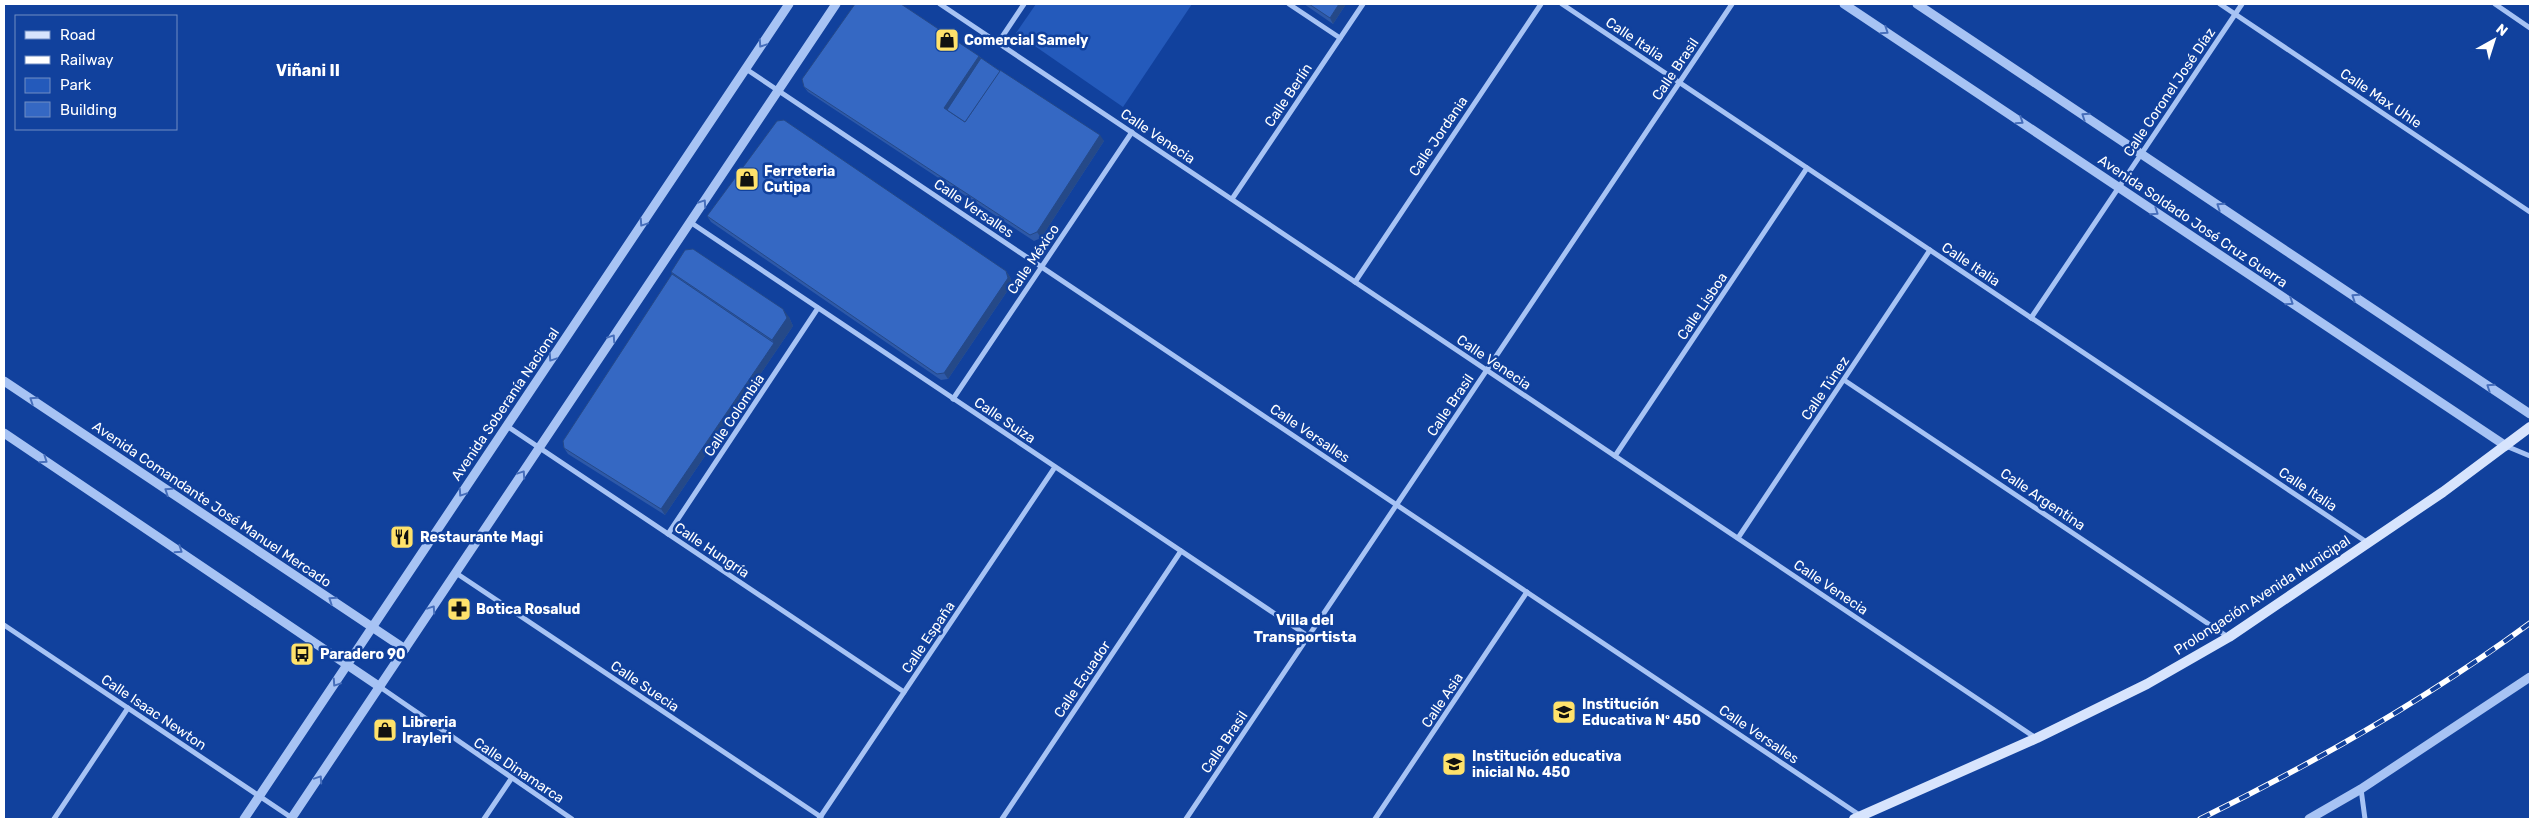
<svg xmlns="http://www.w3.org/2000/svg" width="2534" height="823" viewBox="0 0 2534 823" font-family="Rubik,sans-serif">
  <rect width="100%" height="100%" fill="#11419d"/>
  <!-- green -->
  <polygon fill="#245abb" points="1036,4 1192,4 1123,107 1016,33"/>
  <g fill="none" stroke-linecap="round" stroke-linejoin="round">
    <!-- minor -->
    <g stroke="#a7c3f4" stroke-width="5">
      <polyline points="940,4 2036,738"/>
      <polyline points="1289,4 1340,38"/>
      <polyline points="1562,4 2368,543"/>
      <polyline points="2220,4 2530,212"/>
      <polyline points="2495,4 2530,28"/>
      <polyline points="998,43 1024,4"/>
      <polyline points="746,69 1861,816"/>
      <polyline points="1232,199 1363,4"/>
      <polyline points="690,222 1308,636"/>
      <polyline points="1355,282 1541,4"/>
      <polyline points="2031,318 2242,4"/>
      <polyline points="1844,380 2228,637"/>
      <polyline points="953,399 1132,132"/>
      <polyline points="507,426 904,692"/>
      <polyline points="2506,446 2530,456"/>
      <polyline points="1615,456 1807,168"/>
      <polyline points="668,534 818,308"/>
      <polyline points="1738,538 1930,250"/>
      <polyline points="456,573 821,817"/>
      <polyline points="4,625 292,818"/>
      <polyline points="380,687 572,819"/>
      <polyline points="2361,789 2365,819"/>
      <polyline points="54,819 128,708"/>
      <polyline points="484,819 511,779"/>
      <polyline points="819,819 1055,467"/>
      <polyline points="1002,819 1181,551"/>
      <polyline points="1186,819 1732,4"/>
      <polyline points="1375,819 1527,592"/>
    </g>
    <!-- tertiary -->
    <g stroke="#a7c3f4" stroke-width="9">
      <polyline points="1844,4 2506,446"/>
      <polyline points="1917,4 2530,414"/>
      <polyline points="4,381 405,649"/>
      <polyline points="4,433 380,687"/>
      <polyline points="244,819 789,4"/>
      <polyline points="291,819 836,4"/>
      <polyline points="2309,819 2361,789 2530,677"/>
    </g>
    <!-- secondary -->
    <polyline stroke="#d7e4fd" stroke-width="10" points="1854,819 2037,738 2147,684 2229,637 2443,492 2530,427"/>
    <!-- rail casing -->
    <g stroke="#fff" stroke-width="5.5">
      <path id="rail" d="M2200 819C2314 763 2427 699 2530 623"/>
    </g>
    <!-- rail -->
    <use href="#rail" stroke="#11419d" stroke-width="4" stroke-dasharray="11" stroke-linecap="butt"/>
  </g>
  <!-- wall -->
  <g fill="#2e59a8">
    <polygon points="1304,4 1346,4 1333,24"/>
    <polygon points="979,56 981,58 1104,141 1041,238 1034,241 808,92 804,87"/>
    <polygon points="707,216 1006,271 1010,277 1012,284 948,379 941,380 711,222"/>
    <polygon points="671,272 789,317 793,326 665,515 568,454 564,448 672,274"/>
  </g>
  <!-- shaded-wall -->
  <g fill="#254988">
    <polygon points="1339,4 1346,4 1333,24 1330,18"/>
    <polygon points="979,56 983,61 946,111 944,108"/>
    <polygon points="1100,135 1104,141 1041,238 1037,232"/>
    <polygon points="1006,271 1010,277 1012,284 948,379 944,373"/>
    <polygon points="783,309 789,317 793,326 665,515 661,509 774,343 772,340"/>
  </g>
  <!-- building -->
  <g fill="#3568c3" stroke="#254988">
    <polygon points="855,4 901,4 979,56 944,108 965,122 1000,70 1100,135 1037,232 1030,235 804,87 802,79"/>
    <polygon points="1309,4 1339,4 1330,18"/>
    <polygon points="981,58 1000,71 965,122 947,110"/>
    <polygon points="784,120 1006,271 1008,278 944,373 937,374 707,216 777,121"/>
    <polygon points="693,249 783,309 787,318 772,340 671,272 685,250"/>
    <polygon points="672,274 774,343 661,509 564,448 563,441"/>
  </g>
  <!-- one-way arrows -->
  <defs><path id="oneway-chevron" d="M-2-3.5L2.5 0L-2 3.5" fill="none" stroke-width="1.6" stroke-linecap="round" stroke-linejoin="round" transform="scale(1.25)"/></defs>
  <g stroke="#466ebb">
    <use href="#oneway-chevron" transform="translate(1885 31) rotate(34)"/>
    <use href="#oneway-chevron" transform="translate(762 44) rotate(124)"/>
    <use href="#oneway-chevron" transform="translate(2085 116) rotate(-146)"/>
    <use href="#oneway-chevron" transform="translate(2020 121) rotate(34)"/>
    <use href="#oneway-chevron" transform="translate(703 203) rotate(-56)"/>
    <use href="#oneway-chevron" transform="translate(2220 206) rotate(-146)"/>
    <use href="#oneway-chevron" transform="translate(2155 212) rotate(34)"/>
    <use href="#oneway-chevron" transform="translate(643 223) rotate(124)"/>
    <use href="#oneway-chevron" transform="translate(2355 297) rotate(-146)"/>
    <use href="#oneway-chevron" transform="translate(2290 302) rotate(34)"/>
    <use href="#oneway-chevron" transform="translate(612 338) rotate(-56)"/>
    <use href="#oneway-chevron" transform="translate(552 358) rotate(124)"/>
    <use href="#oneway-chevron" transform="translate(2490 387) rotate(-146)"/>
    <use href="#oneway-chevron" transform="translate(33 400) rotate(-146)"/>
    <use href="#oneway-chevron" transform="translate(44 460) rotate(34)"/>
    <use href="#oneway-chevron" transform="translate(522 474) rotate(-56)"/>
    <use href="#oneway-chevron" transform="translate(168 491) rotate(-146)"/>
    <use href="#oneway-chevron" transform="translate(462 493) rotate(124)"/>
    <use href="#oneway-chevron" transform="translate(179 550) rotate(34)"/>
    <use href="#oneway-chevron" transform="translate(332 600) rotate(-146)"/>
    <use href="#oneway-chevron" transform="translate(432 609) rotate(-56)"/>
    <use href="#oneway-chevron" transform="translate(336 683) rotate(124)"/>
    <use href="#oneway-chevron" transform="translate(319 779) rotate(-56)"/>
  </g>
  <!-- icons -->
  <defs>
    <g id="shop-square" transform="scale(1.25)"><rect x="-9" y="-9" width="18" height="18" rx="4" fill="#ffe26b" stroke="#11419d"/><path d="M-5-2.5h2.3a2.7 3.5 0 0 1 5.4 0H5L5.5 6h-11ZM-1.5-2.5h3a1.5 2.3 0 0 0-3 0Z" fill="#111"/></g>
    <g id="restaurant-square" transform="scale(1.25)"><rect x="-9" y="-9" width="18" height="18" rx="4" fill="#ffe26b" stroke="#11419d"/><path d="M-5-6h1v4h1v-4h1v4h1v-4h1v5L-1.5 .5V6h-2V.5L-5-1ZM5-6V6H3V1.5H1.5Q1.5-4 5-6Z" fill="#111"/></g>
    <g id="pharmacy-square" transform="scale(1.25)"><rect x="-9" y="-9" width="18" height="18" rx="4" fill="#ffe26b" stroke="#11419d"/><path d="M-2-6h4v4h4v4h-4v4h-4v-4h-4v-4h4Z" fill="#111"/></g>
    <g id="bus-square" transform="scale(1.25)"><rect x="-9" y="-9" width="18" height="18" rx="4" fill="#ffe26b" stroke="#11419d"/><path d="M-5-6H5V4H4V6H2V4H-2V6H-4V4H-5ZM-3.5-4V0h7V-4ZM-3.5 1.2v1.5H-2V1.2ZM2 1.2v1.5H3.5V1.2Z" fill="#111"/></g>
    <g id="school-square" transform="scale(1.25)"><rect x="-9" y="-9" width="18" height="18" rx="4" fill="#ffe26b" stroke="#11419d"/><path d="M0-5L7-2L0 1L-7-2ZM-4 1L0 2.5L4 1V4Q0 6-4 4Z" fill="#111"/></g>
  </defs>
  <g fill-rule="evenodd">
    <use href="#shop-square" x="947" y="40"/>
    <use href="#shop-square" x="747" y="179"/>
    <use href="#restaurant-square" x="402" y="537"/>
    <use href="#pharmacy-square" x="459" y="609"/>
    <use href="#bus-square" x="302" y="654"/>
    <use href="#school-square" x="1564" y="712"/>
    <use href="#shop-square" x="385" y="730"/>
    <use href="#school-square" x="1454" y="764"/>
  </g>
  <g text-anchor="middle" stroke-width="5" stroke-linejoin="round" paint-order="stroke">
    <!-- street labels -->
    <g font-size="14" fill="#fff" stroke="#11419d">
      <text transform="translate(1635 39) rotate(34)" y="5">Calle Italia</text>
      <text transform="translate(1675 69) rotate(-56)" y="5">Calle Brasil</text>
      <text transform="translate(2169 92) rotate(-56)" y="5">Calle Coronel José Díaz</text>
      <text transform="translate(1288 95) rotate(-56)" y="5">Calle Berlín</text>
      <text transform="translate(2381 98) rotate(34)" y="5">Calle Max Uhle</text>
      <text transform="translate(1158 136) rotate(34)" y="5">Calle Venecia</text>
      <text transform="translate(1438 136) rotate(-56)" y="5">Calle Jordania</text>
      <text transform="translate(974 208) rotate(34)" y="5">Calle Versalles</text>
      <text transform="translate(2193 221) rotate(34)" y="5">Avenida Soldado José Cruz Guerra</text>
      <text transform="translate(1033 259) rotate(-56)" y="5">Calle México</text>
      <text transform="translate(1971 264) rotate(34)" y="5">Calle Italia</text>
      <text transform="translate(1702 306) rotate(-56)" y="5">Calle Lisboa</text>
      <text transform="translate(1494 362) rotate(34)" y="5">Calle Venecia</text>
      <text transform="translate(1825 388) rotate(-56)" y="5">Calle Túnez</text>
      <text transform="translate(505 404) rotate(-56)" y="5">Avenida Soberanía Nacional</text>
      <text transform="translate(1450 405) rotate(-56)" y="5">Calle Brasil</text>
      <text transform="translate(734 415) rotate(-56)" y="5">Calle Colombia</text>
      <text transform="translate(1005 420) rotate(34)" y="5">Calle Suiza</text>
      <text transform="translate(1310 433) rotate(34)" y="5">Calle Versalles</text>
      <text transform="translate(2308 489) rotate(34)" y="5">Calle Italia</text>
      <text transform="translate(2043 499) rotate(34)" y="5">Calle Argentina</text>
      <text transform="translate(212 504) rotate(34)" y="5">Avenida Comandante José Manuel Mercado</text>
      <text transform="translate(712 550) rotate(34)" y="5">Calle Hungría</text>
      <text transform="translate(1831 587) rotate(34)" y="5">Calle Venecia</text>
      <text transform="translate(2262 595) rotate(-33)" y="5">Prolongación Avenida Municipal</text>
      <text transform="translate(928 637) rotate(-56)" y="5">Calle España</text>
      <text transform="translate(1082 679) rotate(-56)" y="5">Calle Ecuador</text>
      <text transform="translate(645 686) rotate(34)" y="5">Calle Suecia</text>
      <text transform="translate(1442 700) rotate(-56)" y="5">Calle Asia</text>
      <text transform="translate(154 712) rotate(34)" y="5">Calle Isaac Newton</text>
      <text transform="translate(1759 734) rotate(34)" y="5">Calle Versalles</text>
      <text transform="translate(1224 742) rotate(-56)" y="5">Calle Brasil</text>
      <text transform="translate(519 770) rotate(34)" y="5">Calle Dinamarca</text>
    </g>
    <!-- poi labels -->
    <g font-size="14" font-weight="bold" fill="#fff" stroke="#11419d" text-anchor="start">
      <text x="964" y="45">Comercial Samely</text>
      <text x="764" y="176">Ferreteria<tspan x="764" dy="16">Cutipa</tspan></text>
      <text x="420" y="542">Restaurante Magi</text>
      <text x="476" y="614">Botica Rosalud</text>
      <text x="320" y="659">Paradero 90</text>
      <text x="1582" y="709">Institución<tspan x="1582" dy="16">Educativa Nº 450</tspan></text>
      <text x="402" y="727">Libreria<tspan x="402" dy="16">Irayleri</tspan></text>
      <text x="1472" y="761">Institución educativa<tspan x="1472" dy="16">inicial No. 450</tspan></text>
    </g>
    <!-- neighbourhood labels -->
    <g font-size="15" font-weight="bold" fill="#fff" stroke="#11419d">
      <text x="1305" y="625">Villa del<tspan x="1305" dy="17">Transportista</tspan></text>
    </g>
    <!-- quarter labels -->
    <g font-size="16" font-weight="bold" fill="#fff" stroke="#11419d">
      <text x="308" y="76">Viñani II</text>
    </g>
  </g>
  <!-- border -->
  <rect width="2534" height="823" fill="none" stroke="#ffffff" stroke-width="10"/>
  <!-- legend -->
  <rect x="15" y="15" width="162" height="115" fill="#11419d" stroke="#708dc4"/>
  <rect x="25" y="31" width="25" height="8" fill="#d7e4fd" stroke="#708dc4"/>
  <text x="60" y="40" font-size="15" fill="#ffffff">Road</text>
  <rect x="25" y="56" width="25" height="8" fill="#ffffff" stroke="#708dc4"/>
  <text x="60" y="65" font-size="15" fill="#ffffff">Railway</text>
  <rect x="25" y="78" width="25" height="15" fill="#245abb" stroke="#708dc4"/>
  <text x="60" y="90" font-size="15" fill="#ffffff">Park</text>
  <rect x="25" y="102" width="25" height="15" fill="#3568c3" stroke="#708dc4"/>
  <text x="60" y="115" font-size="15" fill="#ffffff">Building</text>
  <!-- north arrow -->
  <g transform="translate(2494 40) rotate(39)" stroke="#11419d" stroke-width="4" paint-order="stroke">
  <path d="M0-4L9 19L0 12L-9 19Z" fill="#ffffff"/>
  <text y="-8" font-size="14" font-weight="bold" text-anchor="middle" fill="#ffffff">N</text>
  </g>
</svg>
